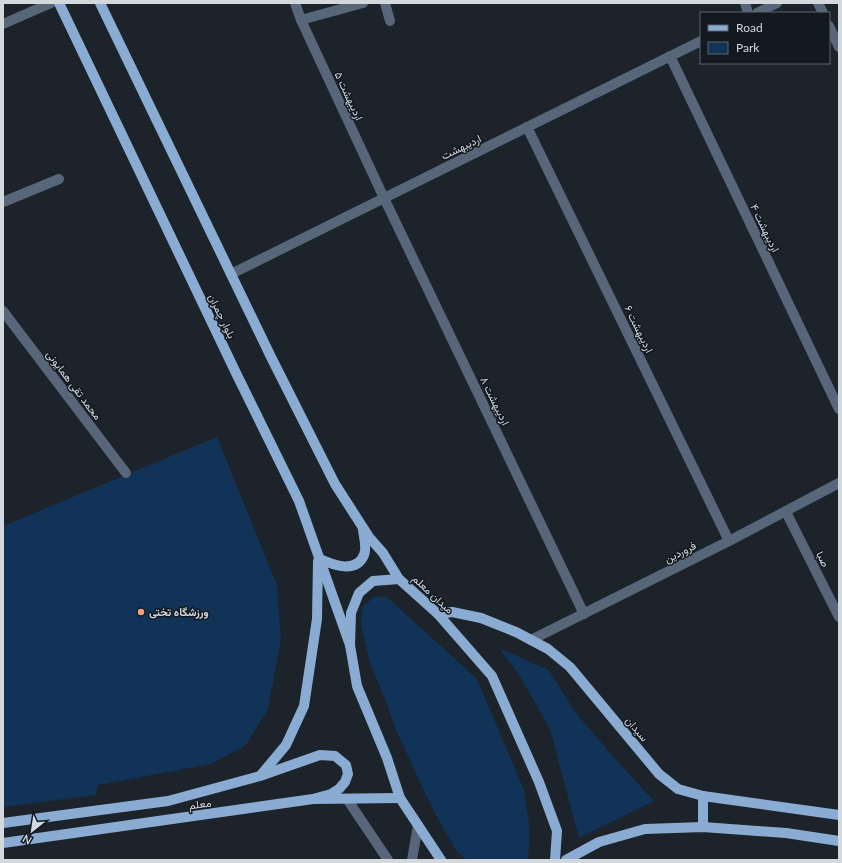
<svg xmlns="http://www.w3.org/2000/svg" width="842" height="863" viewBox="0 0 842 863" font-family="Lato,Vazirmatn,sans-serif">
  <rect width="100%" height="100%" fill="#1c232a"/>
  <!-- green -->
  <g fill="#113357">
    <polygon points="217,437 277,585 281,639 268,709 246,745 211,764 98,785 96,795 3,807 3,526"/>
    <polygon points="375,596 387,597 477,679 524,790 530,830 528,860 466,860 456,850 434,812 396,730 385,699 370,663 361,625 362,607"/>
    <polygon points="499,648 549,670 575,712 617,761 654,801 579,838 550,729 519,675"/>
  </g>
  <g fill="none" stroke-linecap="round" stroke-linejoin="round">
    <!-- minor -->
    <g stroke="#576779" stroke-width="10">
      <polyline points="295,3 301,20 384,198 584,614"/>
      <polyline points="385,3 390,21"/>
      <polyline points="745,3 748,13"/>
      <polyline points="818,3 823,13"/>
      <polyline points="757,13 777,3"/>
      <polyline points="301,20 363,3"/>
      <polyline points="3,24 51,3"/>
      <polyline points="829,26 839,47"/>
      <polyline points="670,56 839,409"/>
      <polyline points="527,127 729,541"/>
      <polyline points="3,202 59,179"/>
      <polyline points="231,274 701,41"/>
      <polyline points="3,311 126,473"/>
      <polyline points="786,512 839,617"/>
      <polyline points="531,640 729,541 839,483"/>
      <polyline points="347,799 388,860"/>
      <polyline points="412,860 418,825"/>
    </g>
    <!-- major -->
    <g stroke="#8bacd2" stroke-width="10">
      <polyline points="59,3 236,373 299,501 350,645"/>
      <polyline points="100,3 271,357 335,484 369,537 383,553 399,579 438,614 492,676 539,782 557,831 555,860"/>
      <path d="M320 559C333 565 356 574 364 555 367 548 364 537 363 530"/>
      <polyline points="399,579 373,581 359,593 351,613 350,645 357,686 387,758 400,798 441,860"/>
      <polyline points="438,614 452,612 481,618 516,632 548,649 570,667 659,774 678,789 703,796 839,815"/>
      <polyline points="261,775 286,745 304,706 317,619 318,561"/>
      <polyline points="3,823 168,801 260,776 320,755 335,756 346,765 348,774 345,782 339,789 331,794 313,799"/>
      <polyline points="703,827 703,796"/>
      <polyline points="3,843 313,799 400,798"/>
      <polyline points="566,860 599,842 645,829 703,827 786,833 839,841"/>
    </g>
  </g>
  <!-- markers -->
  <circle fill="#f2a080" stroke="#131921" stroke-width="1.5" cx="141" cy="612" r="4"/>
  <g text-anchor="middle" stroke-width="3" stroke-linejoin="round" paint-order="stroke">
    <!-- street labels -->
    <g font-size="11" fill="#d3d8dd" stroke="#131921">
      <text transform="translate(349 96) rotate(65)" y="4">اردیبهشت ۵</text>
      <text transform="translate(461 147) rotate(-26)" y="4">اردیبهشت</text>
      <text transform="translate(765 228) rotate(64)" y="4">اردیبهشت ۴</text>
      <text transform="translate(222 316) rotate(64)" y="4">بلوار چمران</text>
      <text transform="translate(639 329) rotate(64)" y="4">اردیبهشت ۶</text>
      <text transform="translate(74 385) rotate(53)" y="4">محمد تقی همایونی</text>
      <text transform="translate(495 401) rotate(64)" y="4">اردیبهشت ۸</text>
      <text transform="translate(680 552) rotate(-27)" y="4">فروردین</text>
      <text transform="translate(823 559) rotate(63)" y="4">صبا</text>
      <text transform="translate(433 594) rotate(43)" y="4">میدان معلم</text>
      <text transform="translate(637 729) rotate(50)" y="4">سیدان</text>
      <text transform="translate(200 804) rotate(-8)" y="4">معلم</text>
    </g>
    <!-- poi labels -->
    <g font-size="11" font-weight="bold" fill="#d3d8dd" stroke="#131921" text-anchor="start">
      <text x="149" y="616">ورزشگاه تختی</text>
    </g>
  </g>
  <!-- border -->
  <rect width="842" height="863" fill="none" stroke="#d3d8dd" stroke-width="8"/>
  <!-- legend -->
  <rect x="700" y="12" width="130" height="52" fill="#131921" stroke="#60656c"/>
  <rect x="708" y="25" width="20" height="6" fill="#8bacd2" stroke="#60656c"/>
  <text x="736" y="32" font-size="12" fill="#d3d8dd">Road</text>
  <rect x="708" y="42" width="20" height="12" fill="#113357" stroke="#60656c"/>
  <text x="736" y="52" font-size="12" fill="#d3d8dd">Park</text>
  <!-- north arrow -->
  <g transform="translate(32 831) rotate(210)" stroke="#131921" stroke-width="3" paint-order="stroke">
  <path d="M0-3L7 15L0 10L-7 15Z" fill="#d3d8dd"/>
  <text y="-6" font-size="11" font-weight="bold" text-anchor="middle" fill="#d3d8dd">N</text>
  </g>
</svg>
